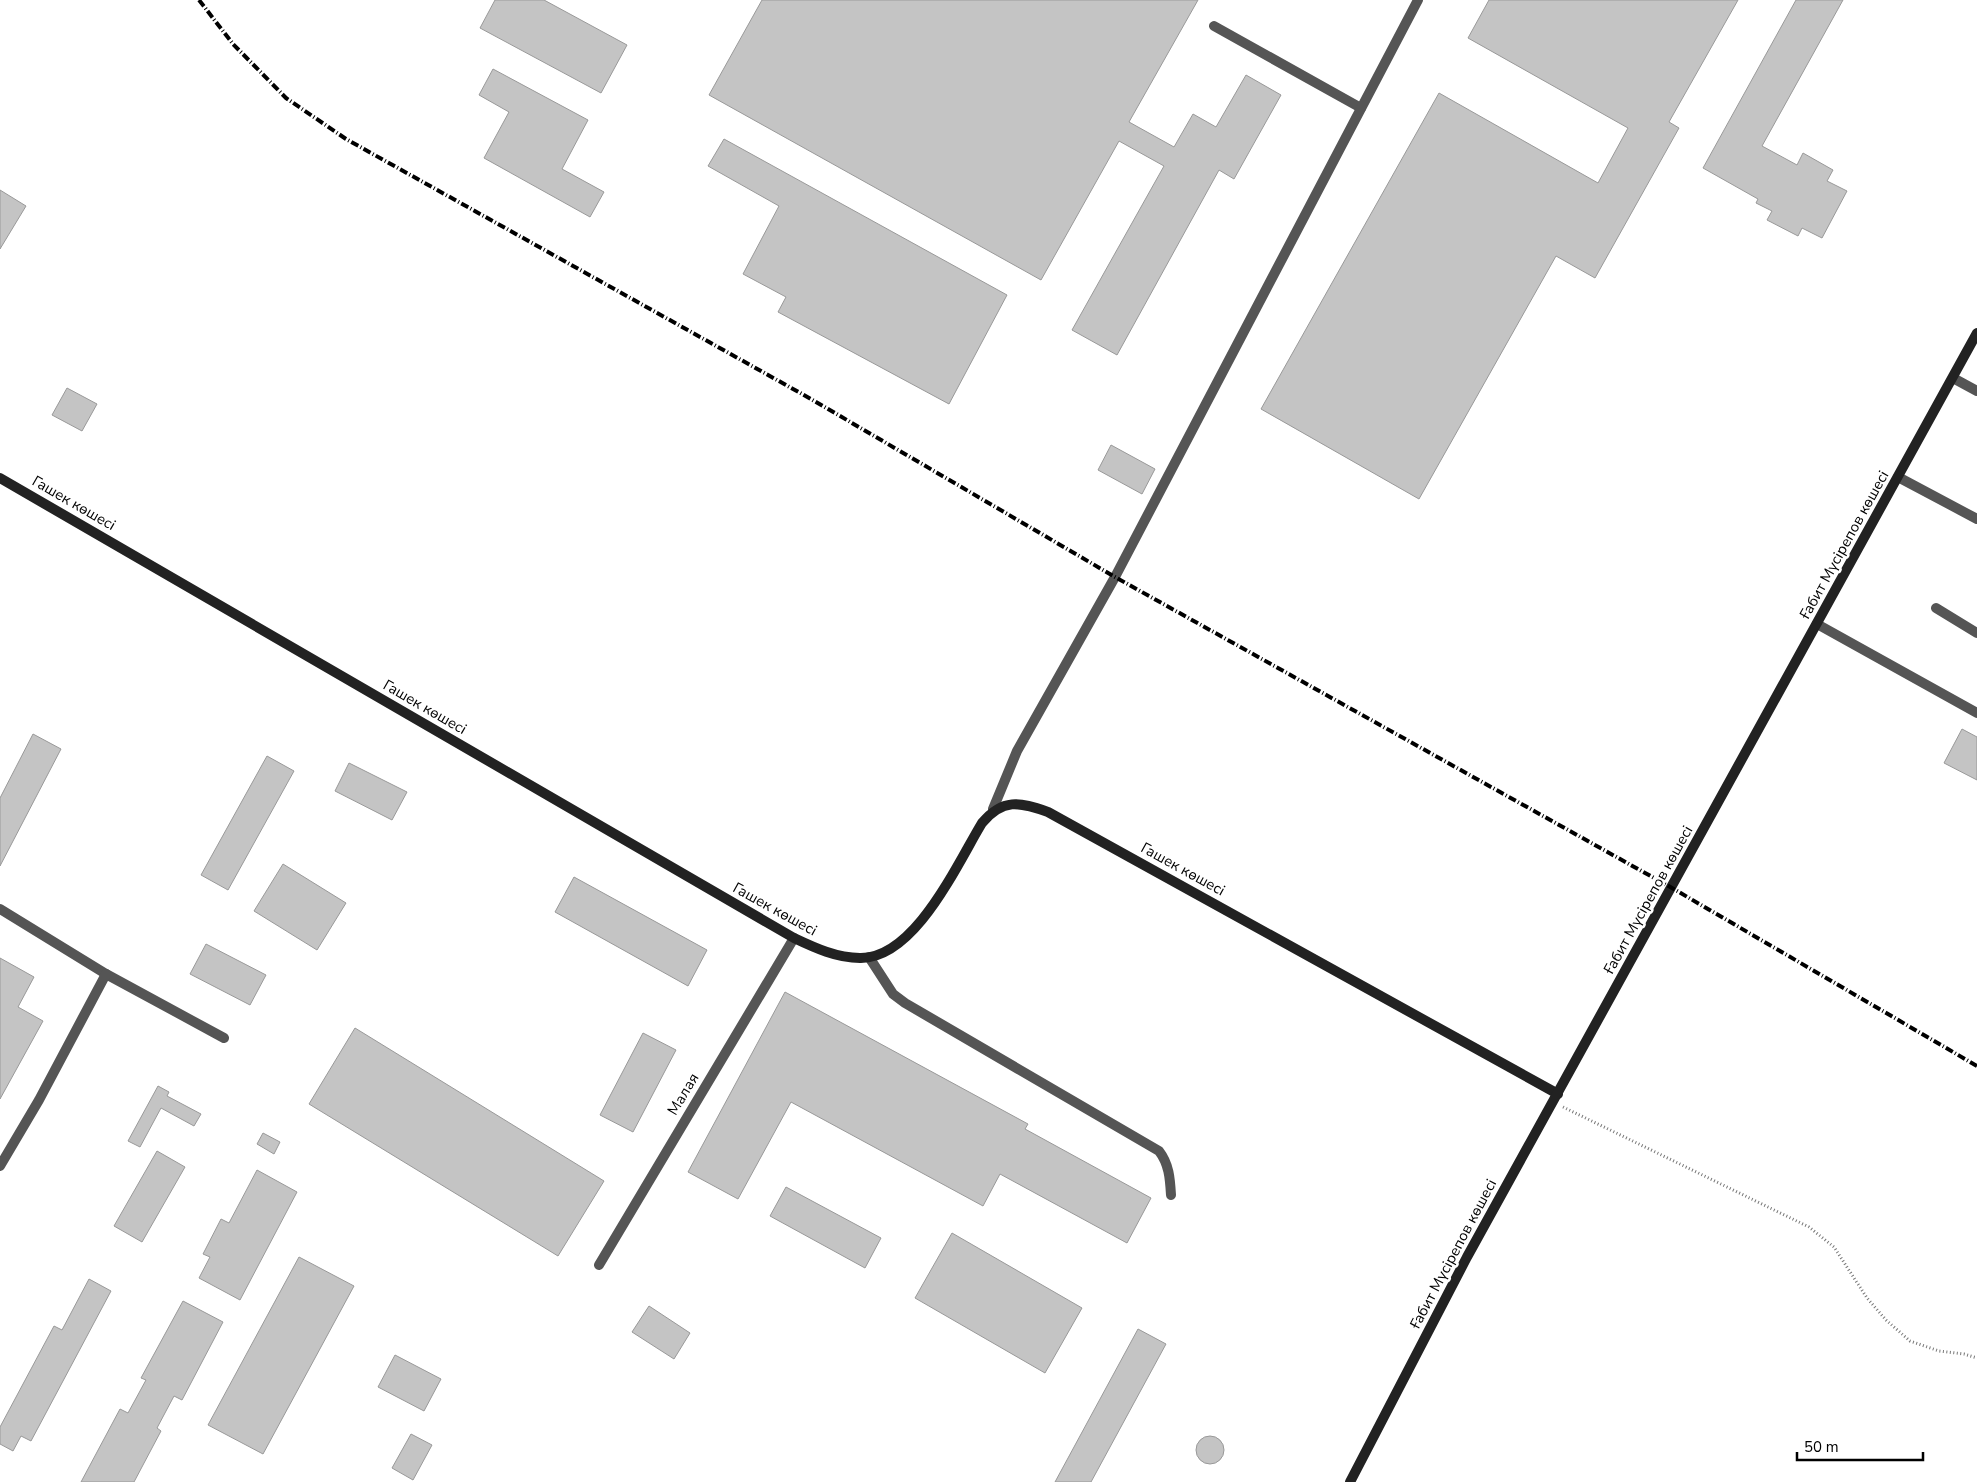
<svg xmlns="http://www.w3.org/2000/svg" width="1977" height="1482" viewBox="0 0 1977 1482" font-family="'Nunito Sans',sans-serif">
  <rect width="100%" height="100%" fill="#fff"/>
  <!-- building -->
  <g fill="#c4c4c4" stroke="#999">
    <polygon points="495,0 544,0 627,45 601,93 480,28"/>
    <polygon points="762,0 1198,0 1129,122 1174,147 1193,114 1216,127 1246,75 1281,95 1234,179 1219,170 1117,355 1072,330 1164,166 1119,141 1041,280 709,95"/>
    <polygon points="1489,0 1738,0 1669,122 1679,128 1595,278 1556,256 1419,499 1261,409 1439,93 1598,183 1628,128 1468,38"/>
    <polygon points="1796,0 1843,0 1762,146 1797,165 1803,153 1833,170 1827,181 1847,191 1822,238 1802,228 1798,236 1767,220 1772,211 1756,203 1758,199 1703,168"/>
    <polygon points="493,69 588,120 562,169 604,192 590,217 484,158 509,112 479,95"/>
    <polygon points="724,139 1007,295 949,404 778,312 786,297 743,274 779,206 708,166"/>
    <polygon points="0,190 26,206 0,249"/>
    <polygon points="67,388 97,404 82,431 52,415"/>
    <polygon points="1111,445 1155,469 1142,494 1098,470"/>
    <polygon points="1962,729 1977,737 1977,780 1944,763"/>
    <polygon points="33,734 61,749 0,866 0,798"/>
    <polygon points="267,756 294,771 228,890 201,875"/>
    <polygon points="349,763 407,792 392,820 335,791"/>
    <polygon points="283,864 346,903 317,950 254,911"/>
    <polygon points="574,877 707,950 688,986 555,912"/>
    <polygon points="206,944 266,975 250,1005 190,974"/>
    <polygon points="0,958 34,977 18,1007 43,1021 0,1099"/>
    <polygon points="785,992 1028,1124 1025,1129 1151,1198 1127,1243 1000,1174 983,1206 791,1102 738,1199 688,1172"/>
    <polygon points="355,1028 604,1181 558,1256 309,1104"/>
    <polygon points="643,1033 676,1050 633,1132 600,1115"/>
    <polygon points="158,1086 169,1092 167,1096 201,1114 194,1126 161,1108 140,1147 128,1141"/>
    <polygon points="263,1133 280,1142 274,1154 257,1144"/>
    <polygon points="157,1151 185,1167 142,1242 114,1226"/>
    <polygon points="257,1170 297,1192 240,1300 199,1278 210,1257 203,1254 221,1219 229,1223"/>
    <polygon points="786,1187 881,1238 865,1268 770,1216"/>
    <polygon points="952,1233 1082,1308 1045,1373 915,1298"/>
    <polygon points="299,1257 354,1286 263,1454 208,1425"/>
    <polygon points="89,1279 111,1291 31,1441 21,1436 13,1451 0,1444 0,1427 54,1326 62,1330"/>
    <polygon points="183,1301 223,1322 182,1400 174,1396 157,1428 161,1431 134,1482 81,1482 120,1409 128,1413 146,1380 141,1378"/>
    <polygon points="649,1306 690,1333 674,1359 632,1332"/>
    <polygon points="1138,1329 1166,1344 1091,1482 1055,1482"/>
    <polygon points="395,1355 441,1379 424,1411 378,1387"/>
    <polygon points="411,1434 432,1445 413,1480 392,1468"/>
    <circle cx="1210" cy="1450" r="14"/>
  </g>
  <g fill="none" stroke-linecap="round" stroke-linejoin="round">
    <!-- path -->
    <polyline stroke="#777" stroke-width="3" stroke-dasharray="1 2.5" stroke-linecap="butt" points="1563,1107 1809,1227 1834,1247 1867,1298 1886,1320 1910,1341 1939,1351 1964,1354 1977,1358"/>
    <!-- lane -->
    <g stroke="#555" stroke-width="10">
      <polyline points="1214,26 1361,108"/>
      <polyline points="1953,378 1977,391"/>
      <polyline points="1898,477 1977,519"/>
      <polyline points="1936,608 1977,633"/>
      <polyline points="1817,624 1977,713"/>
      <polyline points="993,809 1017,751 1115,577 1418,0"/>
      <polyline points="0,909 106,974 224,1038"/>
      <path d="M869 957 893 994 905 1003 1159 1151C1169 1164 1170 1178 1171 1195"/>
      <polyline points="0,1166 39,1100 106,974"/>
      <polyline points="599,1265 794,938"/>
    </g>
    <!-- secondary -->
    <g stroke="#222" stroke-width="10">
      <path d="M0 478 794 938C815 948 837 958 860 958 915 959 957 864 982 823 1003 798 1019 802 1048 812L1558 1094"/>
      <polyline points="1350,1482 1467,1257 1977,333"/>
    </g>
    <!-- rail -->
    <polyline stroke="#000" stroke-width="4" stroke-dasharray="8 2.5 1 2.5" stroke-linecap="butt" points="199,0 233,44 286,98 346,139 811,399 1115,577 1672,888 1977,1066"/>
  </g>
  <g text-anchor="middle" stroke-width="5" stroke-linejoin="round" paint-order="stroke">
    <!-- street labels -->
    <g font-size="15" fill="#000" stroke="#fff">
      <text transform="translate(74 503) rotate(30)" y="5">Гашек көшесі</text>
      <text transform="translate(1844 545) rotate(-61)" y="5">Ғабит Мүсірепов көшесі</text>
      <text transform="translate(425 707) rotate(30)" y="5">Гашек көшесі</text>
      <text transform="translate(1183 869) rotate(29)" y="5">Гашек көшесі</text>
      <text transform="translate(1648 900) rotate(-61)" y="5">Ғабит Мүсірепов көшесі</text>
      <text transform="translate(775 909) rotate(29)" y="5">Гашек көшесі</text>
      <text transform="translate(683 1094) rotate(-59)" y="5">Малая</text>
      <text transform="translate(1453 1254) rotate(-62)" y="5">Ғабит Мүсірепов көшесі</text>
    </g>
  </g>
  <!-- scale -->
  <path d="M1797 1452v8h126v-8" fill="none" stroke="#000000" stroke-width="2.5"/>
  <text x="1804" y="1452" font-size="15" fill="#000000" stroke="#ffffff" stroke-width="4" paint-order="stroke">50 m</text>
</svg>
